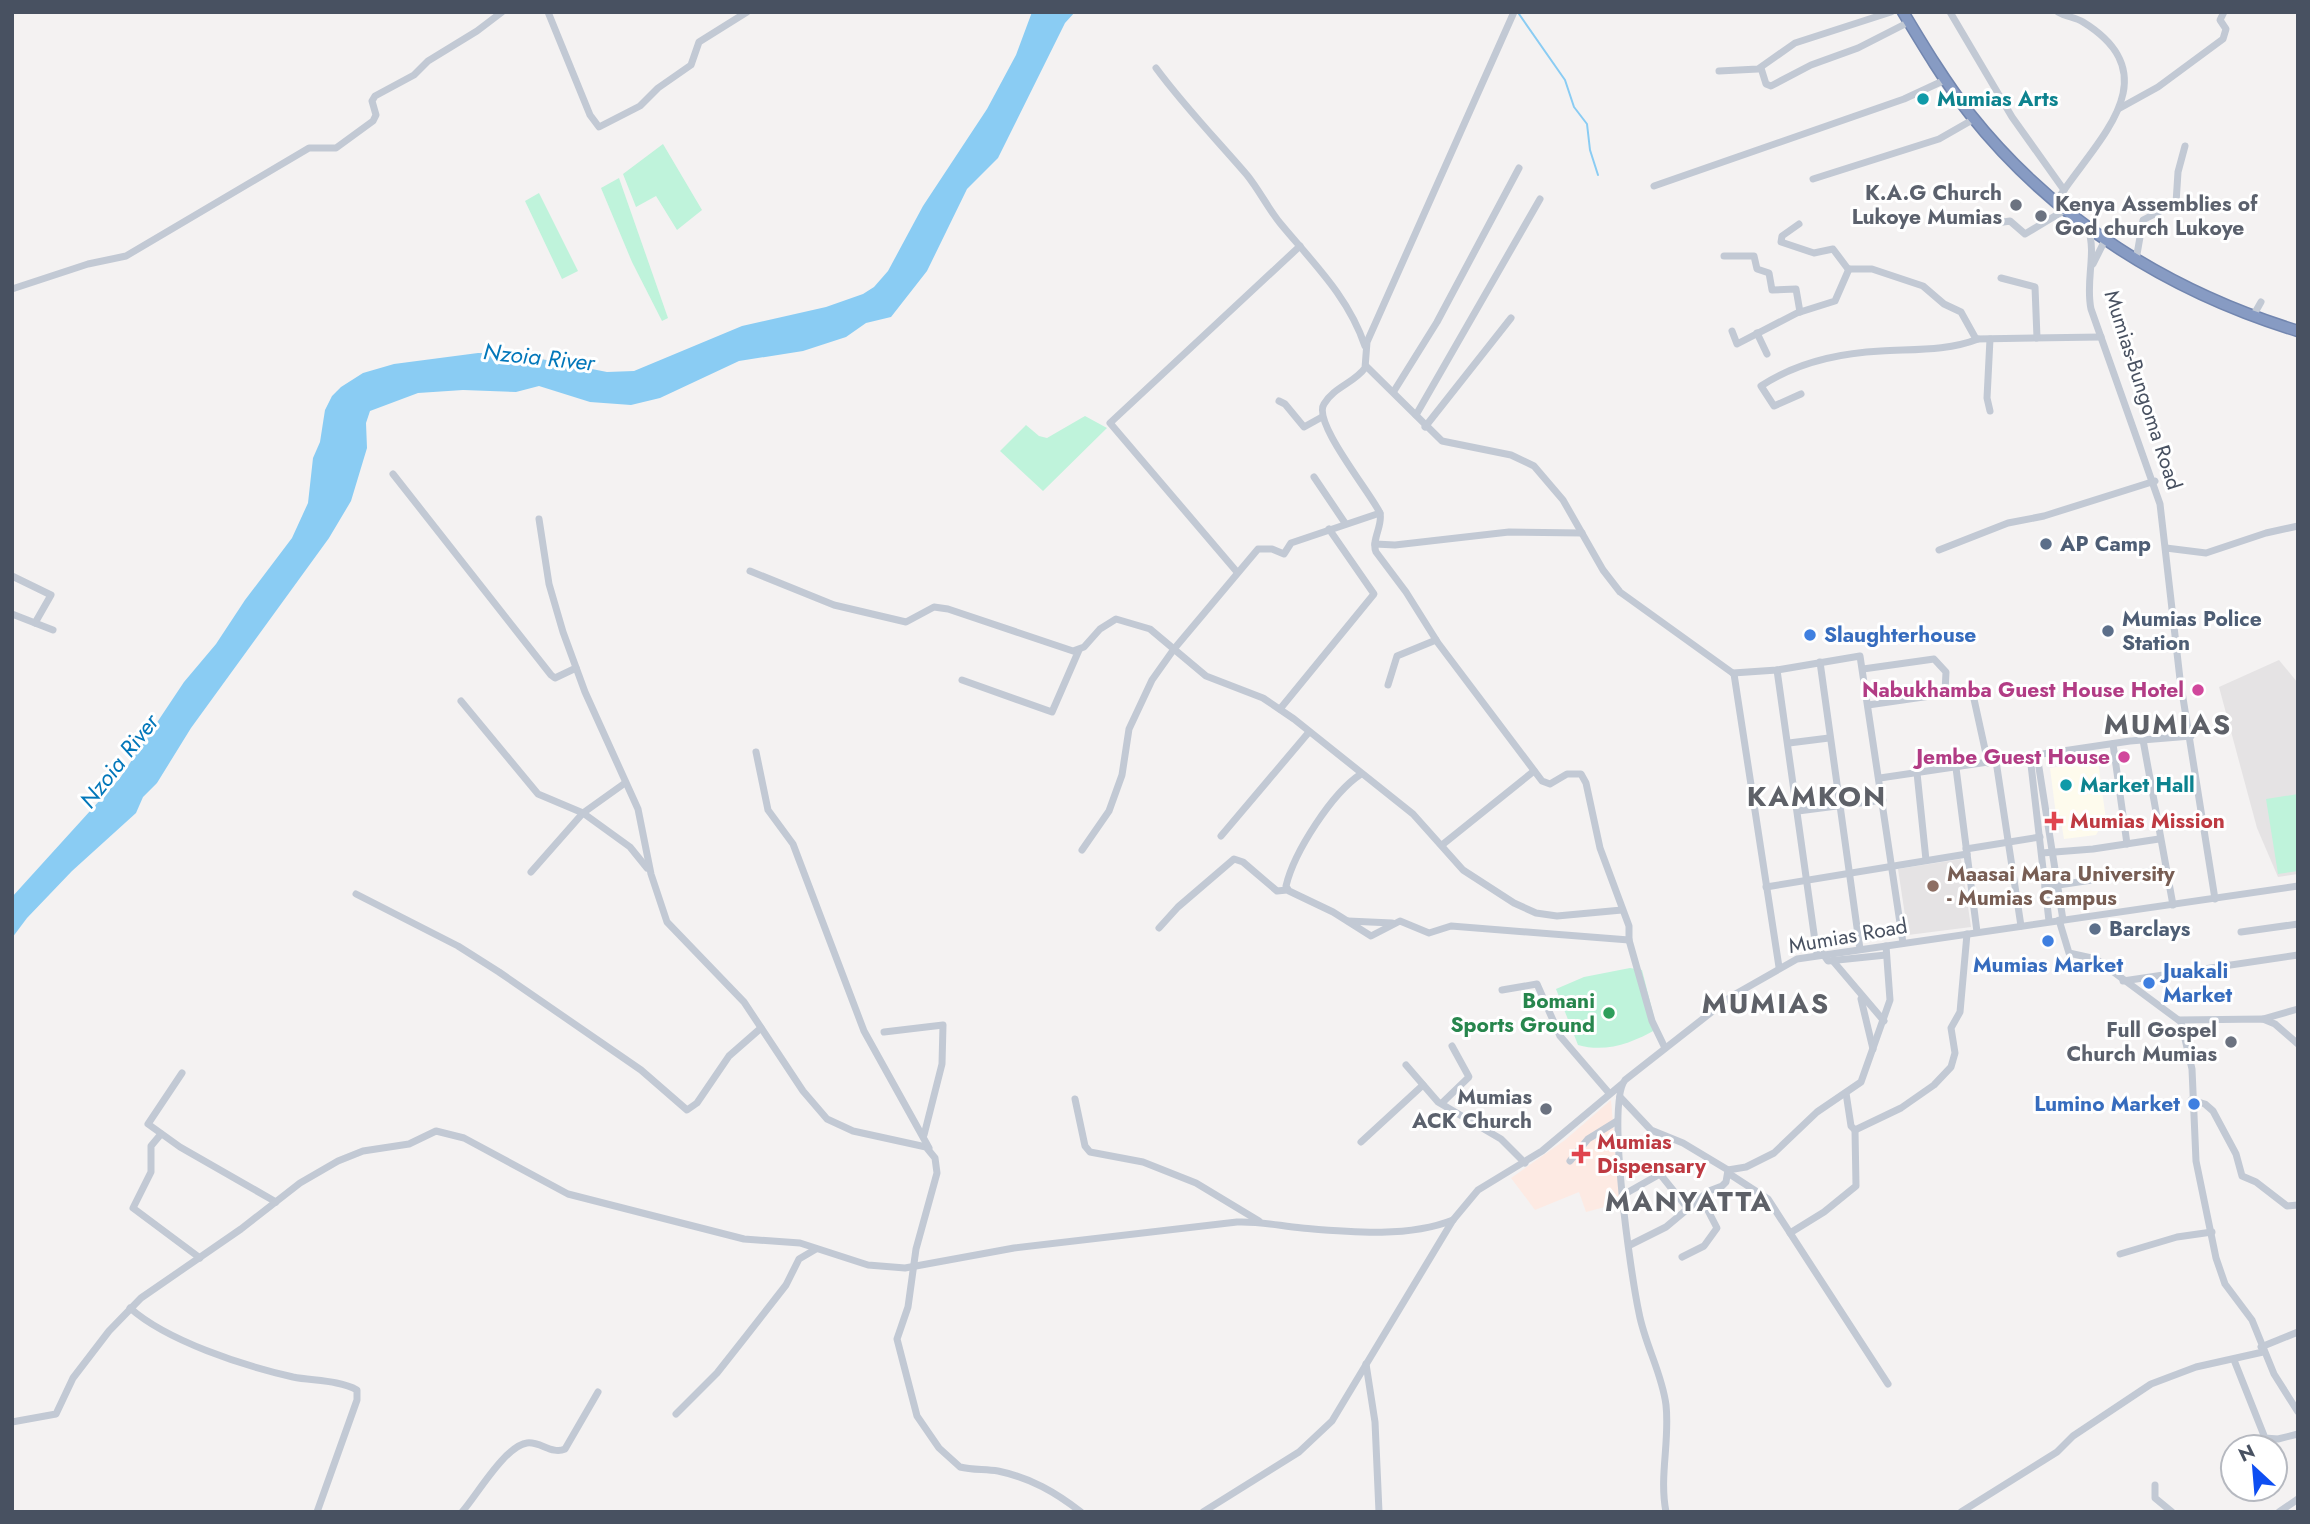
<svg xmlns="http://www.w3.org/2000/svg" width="2310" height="1524" viewBox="0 0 2310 1524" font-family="Jost,sans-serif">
  <rect width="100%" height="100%" fill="#f4f2f2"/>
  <!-- commercial -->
  <polygon fill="#fefbed" points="2098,761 2107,827 2100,828 2096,835 2064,839 2060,815 2056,815 2050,768"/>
  <!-- education -->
  <g fill="#e5e3e4">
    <polygon points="2279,660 2298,683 2298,874 2278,877 2257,828 2219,687"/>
    <polygon points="1961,859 1971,927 1908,935 1898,869"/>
  </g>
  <!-- medical -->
  <polygon fill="#fdeae3" points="1611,1100 1620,1203 1586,1212 1579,1192 1535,1210 1511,1178 1565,1140"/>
  <!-- green -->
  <g fill="#bff3db">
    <polygon points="663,144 702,210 677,230 656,196 636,207 623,174"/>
    <polygon points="619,178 668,318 662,321 632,262 601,188"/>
    <polygon points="539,193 578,271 562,279 525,201"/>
    <polygon points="1085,416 1107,428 1043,491 1000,451 1026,425 1039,436 1047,438"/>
    <polygon points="2298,794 2298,871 2278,874 2266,799"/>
    <path d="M1630 968 1642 970 1657 1029C1632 1043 1606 1053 1578 1045L1556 989 1584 977Z"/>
  </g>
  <!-- water -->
  <polygon fill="#8accf3" points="1032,12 1075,12 1065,23 998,158 967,189 927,271 891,317 866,323 846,337 803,351 739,361 660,398 631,405 590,402 539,386 516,392 463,390 418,393 370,411 366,423 367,448 351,501 329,538 191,728 157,783 143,797 136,813 72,871 27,918 12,938 12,897 120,778 184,682 216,644 245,600 292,538 308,503 313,458 320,442 325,410 332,396 341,387 363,373 394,364 478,353 516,354 607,372 634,371 742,326 826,307 863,294 874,287 888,271 923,206 987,109 1016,55"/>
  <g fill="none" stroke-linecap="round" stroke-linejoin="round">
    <!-- stream -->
    <polyline stroke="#8accf3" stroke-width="2" points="1519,14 1565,80 1574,107 1587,124 1590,150 1598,175"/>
    <!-- highway casing -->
    <g stroke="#7286af" stroke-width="13">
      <path id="highway" d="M1903 12C1924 47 1945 82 1970 114 2054 220 2170 292 2298 331"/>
    </g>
    <!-- minor -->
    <g stroke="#c2c9d4" stroke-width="7">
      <polyline points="548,12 590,115 599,127 640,106 658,88 691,65 699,42 747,12"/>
      <path d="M1514 12 1367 342 1365 368C1354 383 1334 387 1324 404 1312 422 1370 492 1380 513 1383 526 1371 540 1376 552L1406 592 1438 643 1542 781 1550 784 1567 774H1581L1586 783 1600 848 1629 926V940L1652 1021 1665 1048"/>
      <polyline points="1950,12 2012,117 2064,190"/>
      <path d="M1156 68C1184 106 1216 139 1247 175 1259 190 1268 208 1280 223 1313 263 1348 296 1365 346"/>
      <polyline points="1761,68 1766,84 1771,86 1811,65 1858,48 1909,22"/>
      <polyline points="1719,71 1758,69 1795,43 1891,12"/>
      <polyline points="2120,108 2158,87 2223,39 2226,29 2220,20 2224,12"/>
      <polyline points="1813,179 1939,139 1974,119"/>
      <polyline points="1654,186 1904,99 1945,80"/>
      <path d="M2056 202C2092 144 2174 78 2083 22 2075 17 2066 17 2058 12"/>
      <polyline points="1997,223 2010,221 2025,234 2065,210"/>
      <polyline points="1799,224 1782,236 1781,242 1814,253 1833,249 1848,269 1872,269 1923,286 1944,304 1961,312 1976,339 2101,337"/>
      <path d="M2088 228C2097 254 2085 281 2091 309L2160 504 2180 679 2215 899"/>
      <polyline points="1724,256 1754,256 1757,269 1769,273 1772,290 1796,289 1800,312"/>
      <polyline points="2136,260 2143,220 2176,203 2178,172 2185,146"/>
      <polyline points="2093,264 2105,240"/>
      <polyline points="2001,278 2035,287 2037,338"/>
      <polyline points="12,289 88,264 126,256 309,148 336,148 373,121 376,115 372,101 375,96 414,75 428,61 477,31 502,12"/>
      <polyline points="2253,316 2261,302"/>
      <polyline points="1732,331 1737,344 1797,313 1835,301 1849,269"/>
      <polyline points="1757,333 1767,354"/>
      <polyline points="1366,366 1442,441 1511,455 1534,466 1563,500 1603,570 1620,592 1734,674 1779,967"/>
      <polyline points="1394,391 1437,322 1519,168"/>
      <path d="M1801 394 1774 406 1761 386C1796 363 1840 353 1881 351 1912 349 1948 351 1978 339"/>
      <polyline points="1279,401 1285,404 1304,427 1322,417"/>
      <polyline points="1990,411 1987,398 1990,339"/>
      <polyline points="1416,415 1540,199"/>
      <polyline points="1425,427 1511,318"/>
      <polyline points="393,474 551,675 555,678 576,668"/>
      <polyline points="1314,477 1345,523"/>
      <path d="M539 519 549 584 563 632 585 692 638 809 651 874 667 922 744 1002 803 1091 827 1119 853 1131 926 1147 935 1158 937 1173 916 1249 908 1307 897 1339 917 1416 939 1448 960 1467C972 1470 985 1469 998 1471 1031 1478 1055 1492 1081 1512"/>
      <polyline points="1375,544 1395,545 1509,532 1582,533"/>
      <polyline points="2166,548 2206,553 2266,533 2298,526"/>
      <polyline points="1939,550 2008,523 2044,516 2155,481"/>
      <polyline points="750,571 834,605 906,622 934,607 948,609 1073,651 1084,647 1100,629 1116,619 1150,629 1206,676 1263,698 1294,719 1413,814 1463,870 1514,903 1536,913 1557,916 1622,910"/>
      <polyline points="1237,572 1110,423 1300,246"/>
      <polyline points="12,576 51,595 35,623"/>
      <polyline points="12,614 53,630"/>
      <polyline points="1820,662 1860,949"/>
      <polyline points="1863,669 1934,659 1946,672 1945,692"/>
      <polyline points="1777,670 1817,955"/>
      <polyline points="1733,673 1777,670 1860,656 1903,943"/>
      <polyline points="962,680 1052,712 1079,650"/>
      <polyline points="1388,685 1397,656 1436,640"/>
      <polyline points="461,701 538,794 583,813 630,847 647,868"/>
      <polyline points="1868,705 1972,690 1988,763"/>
      <polyline points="1280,709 1374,594 1329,529"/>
      <polyline points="2143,740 2173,905"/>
      <polyline points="1789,743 1829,738"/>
      <polyline points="2113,744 2127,844"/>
      <polyline points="756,752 768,810 793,844 864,1031 929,1148"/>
      <polyline points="2037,755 2063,920"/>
      <polyline points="2030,756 2049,921"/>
      <polyline points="1996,761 2021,926"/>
      <polyline points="1956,768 1977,932"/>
      <polyline points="1917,773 1926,860"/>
      <path d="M1361 774C1332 793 1294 852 1286 886L1289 891 1333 912 1371 936 1400 921 1429 933 1451 926 1629 940"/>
      <polyline points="1880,778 2130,741 2191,736"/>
      <polyline points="1798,811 1883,800"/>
      <polyline points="1221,836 1309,732"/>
      <polyline points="1442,845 1534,771"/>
      <polyline points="1966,849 2040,837"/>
      <polyline points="1082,850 1109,811 1122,775 1129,729 1152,680 1174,649 1258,549 1272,549 1284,554 1291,543 1380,513"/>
      <polyline points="2042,853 2093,849 2159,839"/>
      <polyline points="531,872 583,813 625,783"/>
      <polyline points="1766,887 1967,854"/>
      <polyline points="2045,887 2166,869"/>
      <polyline points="356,894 458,946 499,972 641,1070 687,1110 697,1103 729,1056 761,1028"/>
      <polyline points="2059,920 2069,953 2096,959 2181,1022 2192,1069 2196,1161 2216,1258 2225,1284 2252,1320 2274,1374 2298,1412"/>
      <polyline points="1348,921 1392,923"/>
      <polyline points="1159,928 1178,907 1234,859 1243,862 1277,891 1287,890"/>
      <polyline points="2241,932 2298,924"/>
      <polyline points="1823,954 1828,961 1886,955"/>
      <polyline points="1833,961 1884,1021"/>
      <polyline points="2123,981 2298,955"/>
      <polyline points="1502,990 1537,984 1560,1036 1609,1093"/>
      <polyline points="1861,999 1873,1049"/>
      <polyline points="2263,1019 2298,1009"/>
      <polyline points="2179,1020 2263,1019 2275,1024 2298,1044"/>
      <polyline points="884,1032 943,1025 942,1064 924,1135"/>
      <polyline points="1406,1065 1438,1102 1501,1139 1525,1163"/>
      <polyline points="182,1073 148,1124 180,1147 276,1202"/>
      <polyline points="1846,1093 1851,1126 1855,1130 1901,1108 1934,1085 1951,1067 1955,1053 1951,1028 1960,1012 1967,934"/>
      <polyline points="1620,1097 1651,1130 1683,1143 1728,1170 1726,1182 1722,1186 1709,1191 1666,1227 1630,1245"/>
      <polyline points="1075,1099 1085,1146 1090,1152 1143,1162 1196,1183 1259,1221"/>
      <polyline points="2191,1100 2205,1104 2213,1111 2236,1154 2242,1176 2256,1182 2287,1206 2298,1205"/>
      <polyline points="1442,1103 1469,1077 1452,1046"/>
      <polyline points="161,1134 151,1146 151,1172 133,1208 200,1258"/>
      <polyline points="1361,1142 1423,1085"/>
      <polyline points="1570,1161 1588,1139 1617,1121"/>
      <polyline points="1728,1170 1746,1167 1774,1153 1817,1112 1861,1082 1890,1000 1886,946"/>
      <polyline points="1728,1173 1768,1199 1888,1384"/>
      <polyline points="1623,1195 1660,1174 1689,1210"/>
      <polyline points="1790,1233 1824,1212 1856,1186 1855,1130"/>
      <polyline points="2120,1254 2177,1237 2212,1232"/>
      <polyline points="1682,1257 1704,1246 1717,1228 1702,1199"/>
      <path d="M130 1308C167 1341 244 1366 293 1377 313 1381 339 1380 357 1390V1400L317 1512"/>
      <polyline points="2261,1347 2298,1332"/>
      <polyline points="2234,1360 2265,1438 2278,1439 2298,1434"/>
      <polyline points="1366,1364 1375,1422 1379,1512"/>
      <polyline points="676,1414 717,1373 747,1335 786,1285 799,1259 816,1249"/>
      <path d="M12 1422 56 1414 73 1378 109 1331 141 1298 241 1229 300 1183 338 1161 363 1151 409 1144 436 1131 464 1138 568 1194 744 1239 800 1243 868 1265 905 1268 1014 1248 1237 1222C1260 1221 1280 1226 1302 1228 1349 1232 1408 1238 1453 1220"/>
      <polyline points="2155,1485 2155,1498 2172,1512"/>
      <path d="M462 1512C477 1495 505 1446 527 1443 540 1441 552 1455 565 1449L598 1392"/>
      <polyline points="1203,1512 1299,1452 1332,1421 1453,1220 1478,1190 1542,1151 1622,1084"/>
      <path d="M1666 1512C1659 1476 1670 1441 1666 1405 1662 1373 1645 1345 1639 1313 1631 1276 1606 1105 1625 1080L1732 996 1797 959 2298 886"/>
      <polyline points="1961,1512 2057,1452 2073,1436 2151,1384 2196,1367 2263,1352"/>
      <polyline points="2279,1512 2298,1499"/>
    </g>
    <!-- highway -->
    <use href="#highway" stroke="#879bc3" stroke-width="10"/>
  </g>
  <!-- markers -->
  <g fill="#0f9aa8" stroke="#fff" stroke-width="2.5">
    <circle cx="1923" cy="99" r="7"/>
    <circle cx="2066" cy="785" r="7"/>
  </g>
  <g fill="#6b7280" stroke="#fff" stroke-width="2.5">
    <circle cx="2016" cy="205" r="7"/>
    <circle cx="2041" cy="216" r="7"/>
    <circle cx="2231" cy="1042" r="7"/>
    <circle cx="1546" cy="1109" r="7"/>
  </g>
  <g fill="#5c6f8a" stroke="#fff" stroke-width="2.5">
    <circle cx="2046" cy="544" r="7"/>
    <circle cx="2108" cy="631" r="7"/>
    <circle cx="2095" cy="929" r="7"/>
  </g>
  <g fill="#3f7fe0" stroke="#fff" stroke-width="2.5">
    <circle cx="1810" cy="635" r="7"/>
    <circle cx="2048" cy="941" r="7"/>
    <circle cx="2149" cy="983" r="7"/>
    <circle cx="2194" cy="1104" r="7"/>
  </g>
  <g fill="#d1479c" stroke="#fff" stroke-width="2.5">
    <circle cx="2198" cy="690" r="7"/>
    <circle cx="2124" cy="757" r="7"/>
  </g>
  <g fill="#e0444e" stroke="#fff" stroke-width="2.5">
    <path d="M2050.5 810.5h7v7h7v7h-7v7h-7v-7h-7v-7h7z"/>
    <path d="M1577.5 1143.5h7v7h7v7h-7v7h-7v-7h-7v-7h7z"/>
  </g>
  <circle fill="#8d6e63" stroke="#fff" stroke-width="2.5" cx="1933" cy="886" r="7"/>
  <circle fill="#2e9e5b" stroke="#fff" stroke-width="2.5" cx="1609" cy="1013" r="7"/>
  <g text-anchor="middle" stroke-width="6" stroke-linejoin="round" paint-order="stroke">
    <!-- culture labels -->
    <g font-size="21" font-weight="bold" fill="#0d838f" stroke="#fff" text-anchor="start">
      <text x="1937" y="106">Mumias Arts</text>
      <text x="2080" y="792">Market Hall</text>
    </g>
    <!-- worship labels -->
    <g font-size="21" font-weight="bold" fill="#5b616d" stroke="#fff" text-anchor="end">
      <text x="2002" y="200">K.A.G Church<tspan x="2002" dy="24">Lukoye Mumias</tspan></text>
      <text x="2055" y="211" text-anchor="start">Kenya Assemblies of<tspan x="2055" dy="24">God church Lukoye</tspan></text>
      <text x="2217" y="1037">Full Gospel<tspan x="2217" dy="24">Church Mumias</tspan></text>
      <text x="1532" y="1104">Mumias<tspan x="1532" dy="24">ACK Church</tspan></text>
    </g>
    <!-- street labels -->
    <g font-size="21" fill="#485161" stroke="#fff">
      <text transform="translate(2143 390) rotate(72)" y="7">Mumias-Bungoma Road</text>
      <text transform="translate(1848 936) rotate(-10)" y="7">Mumias Road</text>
    </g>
    <!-- service labels -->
    <g font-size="21" font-weight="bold" fill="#4e5e75" stroke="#fff" text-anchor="start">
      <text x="2060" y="551">AP Camp</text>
      <text x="2122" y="626">Mumias Police<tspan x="2122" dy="24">Station</tspan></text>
      <text x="2109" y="936">Barclays</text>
    </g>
    <!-- shop labels -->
    <g font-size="21" font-weight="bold" fill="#366cbe" stroke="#fff" text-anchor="start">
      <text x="1824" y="642">Slaughterhouse</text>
      <text x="2048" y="972" text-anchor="middle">Mumias Market</text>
      <text x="2163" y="978">Juakali<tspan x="2163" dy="24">Market</tspan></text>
      <text x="2180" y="1111" text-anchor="end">Lumino Market</text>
    </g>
    <!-- hotel labels -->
    <g font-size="21" font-weight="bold" fill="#b23c85" stroke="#fff" text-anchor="end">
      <text x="2184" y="697">Nabukhamba Guest House Hotel</text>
      <text x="2110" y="764">Jembe Guest House</text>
    </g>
    <!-- health labels -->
    <g font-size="21" font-weight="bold" fill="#be3a42" stroke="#fff" text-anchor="start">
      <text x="2070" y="828">Mumias Mission</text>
      <text x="1597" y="1149">Mumias<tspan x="1597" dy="24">Dispensary</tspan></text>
    </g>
    <!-- education labels -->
    <g font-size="21" font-weight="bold" fill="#785e54" stroke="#fff" text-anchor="start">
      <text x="1947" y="881">Maasai Mara University<tspan x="1947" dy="24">- Mumias Campus</tspan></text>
    </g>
    <!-- leisure labels -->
    <g font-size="21" font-weight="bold" fill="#27864d" stroke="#fff" text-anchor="end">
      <text x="1595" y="1008">Bomani<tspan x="1595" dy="24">Sports Ground</tspan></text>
    </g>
    <!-- water labels -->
    <g font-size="23" font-style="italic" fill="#0277ba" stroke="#fff">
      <text transform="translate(539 357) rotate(6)" y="8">Nzoia River</text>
      <text transform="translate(119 761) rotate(-52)" y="8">Nzoia River</text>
    </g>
    <!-- district labels -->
    <g font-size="28" font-weight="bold" letter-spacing="2" fill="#5e6168" stroke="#fff">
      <text x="2168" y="734">MUMIAS</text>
      <text x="1817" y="806">KAMKON</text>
      <text x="1766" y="1013">MUMIAS</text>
      <text x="1689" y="1211">MANYATTA</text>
    </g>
  </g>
  <!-- border -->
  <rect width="2310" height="1524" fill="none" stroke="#485161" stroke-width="28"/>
  <!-- north arrow -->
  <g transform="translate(2254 1468) rotate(334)"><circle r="33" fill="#ffffff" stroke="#b6b9c0" stroke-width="2"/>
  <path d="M0-5L12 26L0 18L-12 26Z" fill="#0e4ef2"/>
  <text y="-10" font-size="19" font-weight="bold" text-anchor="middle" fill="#485161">N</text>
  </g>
</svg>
